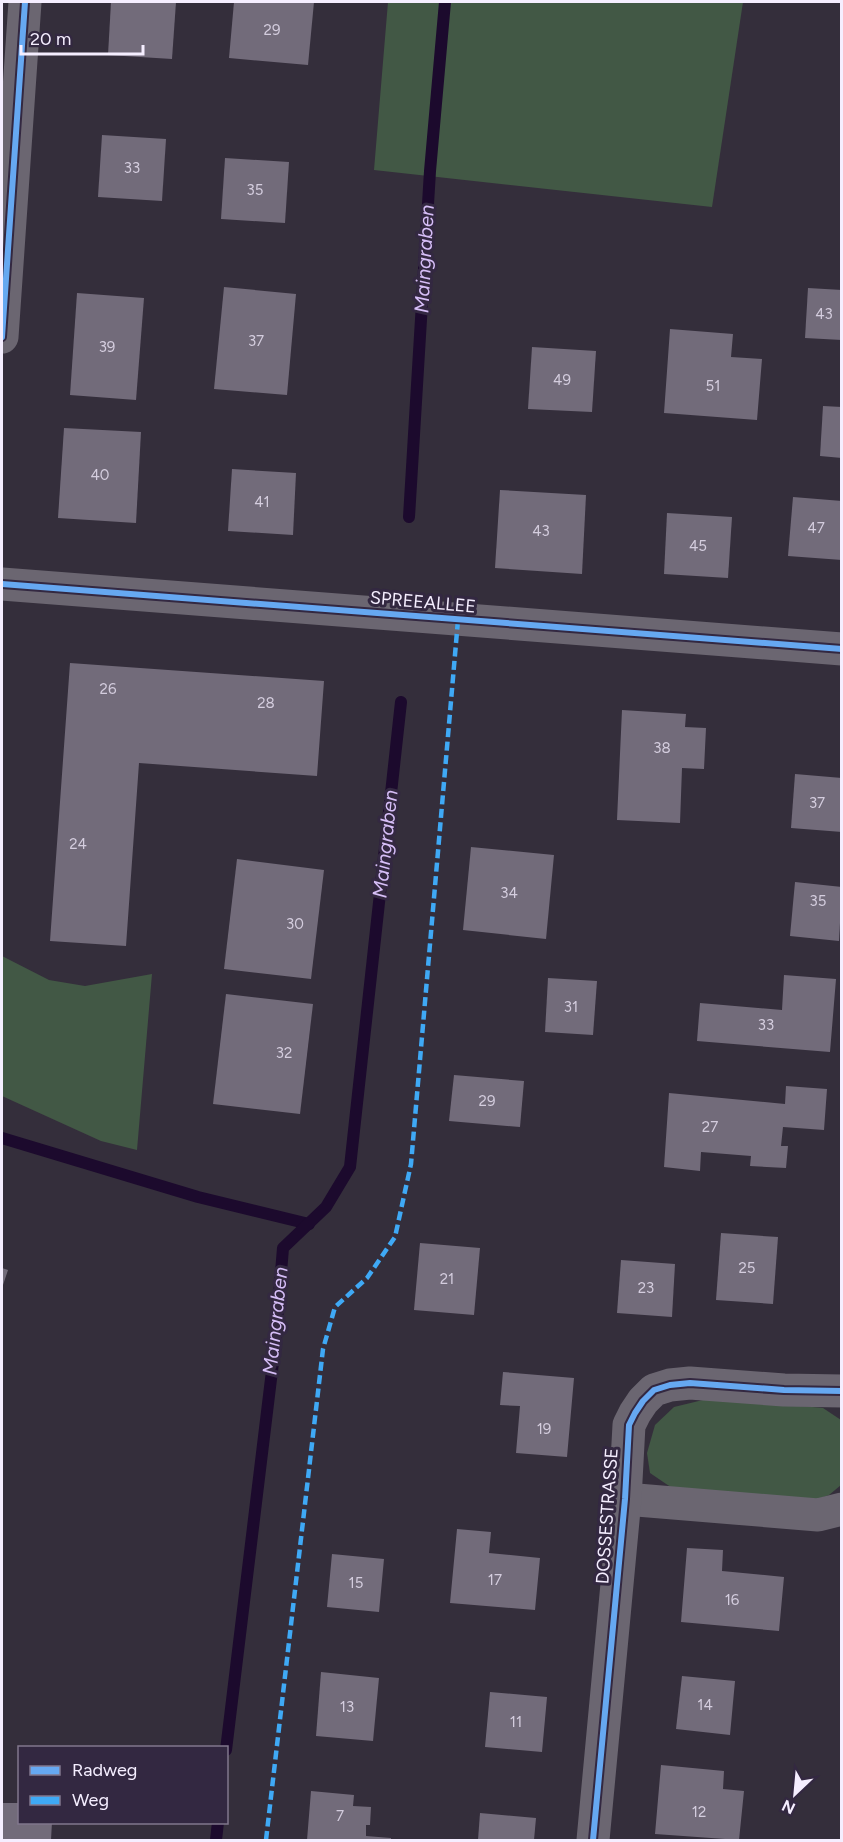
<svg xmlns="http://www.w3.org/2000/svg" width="843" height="1842" viewBox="0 0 843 1842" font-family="Figtree,sans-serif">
  <rect width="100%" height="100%" fill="#342e3b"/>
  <!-- green -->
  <g fill="#425845">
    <polygon points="388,2 743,2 712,207 374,170"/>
    <polygon points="2,956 49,980 85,986 152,974 137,1150 101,1141 2,1096"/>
    <polygon points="707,1399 729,1399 823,1408 841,1420 841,1485 829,1495 807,1503 678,1492 650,1473 647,1453 655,1425 674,1407"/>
  </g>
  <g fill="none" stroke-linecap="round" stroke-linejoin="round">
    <!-- stream -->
    <g stroke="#1c0a2d" stroke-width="12">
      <polyline points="409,517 430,171 445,2"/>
      <polyline points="2,1138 198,1197 309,1224"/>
      <polyline points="226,1750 275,1346 283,1248 326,1207 350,1167 401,702"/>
      <polyline points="216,1840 218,1822"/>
    </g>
  </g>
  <!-- building -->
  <g fill="#726b7a">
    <polygon points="111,2 176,2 172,59 108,55"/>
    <polygon points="234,2 314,2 308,65 229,58"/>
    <polygon points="102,135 166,139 162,201 98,197"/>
    <polygon points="225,158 289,162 285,223 221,219"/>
    <polygon points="224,287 296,294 287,395 214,389"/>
    <polygon points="808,288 842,290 842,340 805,338"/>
    <polygon points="77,293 144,298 136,400 70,395"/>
    <polygon points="670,329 733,334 731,357 762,359 757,420 664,413"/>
    <polygon points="532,347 596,351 592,412 528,409"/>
    <polygon points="823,406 842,407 842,458 820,456"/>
    <polygon points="64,428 141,432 136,523 58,518"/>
    <polygon points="232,469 296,473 293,535 228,531"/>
    <polygon points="500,490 586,495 582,574 495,568"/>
    <polygon points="793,497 842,501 842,560 788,556"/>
    <polygon points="667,513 732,517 728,578 664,574"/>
    <polygon points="70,663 324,681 317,776 139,763 126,946 50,941"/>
    <polygon points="622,710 686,714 685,727 706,728 704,769 682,768 680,823 617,820"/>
    <polygon points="795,774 842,778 842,832 791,828"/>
    <polygon points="471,847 554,855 546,939 463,930"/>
    <polygon points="237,859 324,870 311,979 224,969"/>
    <polygon points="795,882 842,887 839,941 790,936"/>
    <polygon points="784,975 836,979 830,1052 697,1041 700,1003 782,1010"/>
    <polygon points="548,978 597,981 593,1035 545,1032"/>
    <polygon points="226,994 313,1004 300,1114 213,1104"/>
    <polygon points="454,1075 524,1081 520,1127 449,1121"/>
    <polygon points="786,1086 827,1089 824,1130 783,1127 781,1146 788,1146 786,1168 750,1166 751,1156 701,1152 700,1171 664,1167 669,1093 785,1104"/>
    <polygon points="721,1233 778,1237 773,1304 716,1300"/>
    <polygon points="420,1243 480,1248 474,1315 414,1310"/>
    <polygon points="621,1260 675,1264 672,1317 617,1313"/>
    <polygon points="2,1268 8,1270 2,1288"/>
    <polygon points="503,1372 574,1378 567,1457 516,1453 520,1406 500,1405"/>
    <polygon points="457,1529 491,1532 489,1553 540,1558 535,1610 450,1603"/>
    <polygon points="687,1548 723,1550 722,1571 784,1577 779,1631 681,1622"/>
    <polygon points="332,1554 384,1559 379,1612 327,1607"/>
    <polygon points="321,1672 379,1678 373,1741 316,1736"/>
    <polygon points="682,1676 735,1681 730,1735 676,1729"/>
    <polygon points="490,1692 547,1697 542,1752 485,1747"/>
    <polygon points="661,1765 724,1771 723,1789 744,1791 739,1840 655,1834"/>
    <polygon points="311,1791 354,1795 353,1806 371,1807 370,1825 366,1825 366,1836 391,1838 391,1840 307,1840"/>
    <polygon points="2,1803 20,1803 20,1822 52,1822 51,1840 2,1840"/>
    <polygon points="480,1813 536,1818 534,1840 478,1840"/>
  </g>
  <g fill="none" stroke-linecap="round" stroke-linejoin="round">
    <!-- street -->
    <g stroke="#6b6671" stroke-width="33">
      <polyline points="2,337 25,2"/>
      <polyline points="2,584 842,649"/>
      <polyline points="625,1499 818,1515 842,1509"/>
      <polyline points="593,1840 625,1499 629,1425 635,1413 643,1401 654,1390 670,1385 690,1383 784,1390 842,1391"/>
    </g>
    <!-- quiet -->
    <polyline stroke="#3fa9f5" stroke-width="4.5" stroke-dasharray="9 4.5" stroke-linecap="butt" points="266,1840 323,1349 335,1307 367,1278 395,1237 411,1164 458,620"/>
    <!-- cycleway casing -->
    <g stroke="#332841" stroke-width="10">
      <g id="cycleway">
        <polyline points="2,337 25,2"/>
        <polyline points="2,584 842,649"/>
        <polyline points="593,1840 625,1499 629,1425 635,1413 643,1401 654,1390 670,1385 690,1383 784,1390 842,1391"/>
      </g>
    </g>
    <!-- cycleway -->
    <use href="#cycleway" stroke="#66a8f1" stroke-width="6"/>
  </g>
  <g text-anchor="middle" stroke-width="6" stroke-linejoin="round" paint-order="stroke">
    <!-- number labels -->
    <g font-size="15" fill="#d4cdde">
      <text x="272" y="35">29</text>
      <text x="132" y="173">33</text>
      <text x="255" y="195">35</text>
      <text x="824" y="319">43</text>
      <text x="256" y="346">37</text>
      <text x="107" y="352">39</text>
      <text x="562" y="385">49</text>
      <text x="713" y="391">51</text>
      <text x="100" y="480">40</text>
      <text x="262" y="507">41</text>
      <text x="816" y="533">47</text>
      <text x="541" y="536">43</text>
      <text x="698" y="551">45</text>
      <text x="108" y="694">26</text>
      <text x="266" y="708">28</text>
      <text x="662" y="753">38</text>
      <text x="817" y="808">37</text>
      <text x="78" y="849">24</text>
      <text x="509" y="898">34</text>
      <text x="818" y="906">35</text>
      <text x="295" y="929">30</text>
      <text x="571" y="1012">31</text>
      <text x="766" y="1030">33</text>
      <text x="284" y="1058">32</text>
      <text x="487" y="1106">29</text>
      <text x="710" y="1132">27</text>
      <text x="747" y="1273">25</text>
      <text x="447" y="1284">21</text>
      <text x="646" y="1293">23</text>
      <text x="544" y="1434">19</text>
      <text x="495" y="1585">17</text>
      <text x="356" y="1588">15</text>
      <text x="732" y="1605">16</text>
      <text x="705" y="1710">14</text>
      <text x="347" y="1712">13</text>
      <text x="516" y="1727">11</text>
      <text x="699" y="1817">12</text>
      <text x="340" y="1821">7</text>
    </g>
    <!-- street labels -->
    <g font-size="18" fill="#f5eeff" stroke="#332841">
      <text transform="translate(423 602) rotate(5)" y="6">SPREEALLEE</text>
      <text transform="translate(607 1516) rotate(-86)" y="6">DOSSESTRASSE</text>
    </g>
    <!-- water labels -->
    <g font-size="20" font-style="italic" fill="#d6bef7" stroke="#332841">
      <text transform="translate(424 259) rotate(-87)" y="7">Maingraben</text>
      <text transform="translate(385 844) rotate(-84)" y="7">Maingraben</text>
      <text transform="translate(275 1321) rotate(-84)" y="7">Maingraben</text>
    </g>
  </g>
  <!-- border -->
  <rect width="843" height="1842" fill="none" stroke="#f5eeff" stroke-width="6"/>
  <!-- legend -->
  <rect x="18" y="1746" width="210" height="78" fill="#332841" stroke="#81778d" stroke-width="1.5"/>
  <rect x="30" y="1766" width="30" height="9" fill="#66a8f1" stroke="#81778d" stroke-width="1.5"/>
  <text x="72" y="1776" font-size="18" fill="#f5eeff">Radweg</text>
  <rect x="30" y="1796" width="30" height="9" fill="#3fa9f5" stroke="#81778d" stroke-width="1.5"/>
  <text x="72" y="1806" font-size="18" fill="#f5eeff">Weg</text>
  <!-- north arrow -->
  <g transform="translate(795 1794) rotate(206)" stroke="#332841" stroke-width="4.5" paint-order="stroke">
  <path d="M0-4.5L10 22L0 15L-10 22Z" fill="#f5eeff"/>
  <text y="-9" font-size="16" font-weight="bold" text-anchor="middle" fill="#f5eeff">N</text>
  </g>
  <!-- scale -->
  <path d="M21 45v9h122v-9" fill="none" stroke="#f5eeff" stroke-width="3"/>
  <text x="30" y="45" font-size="18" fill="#f5eeff" stroke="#332841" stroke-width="4.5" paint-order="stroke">20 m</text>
</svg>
